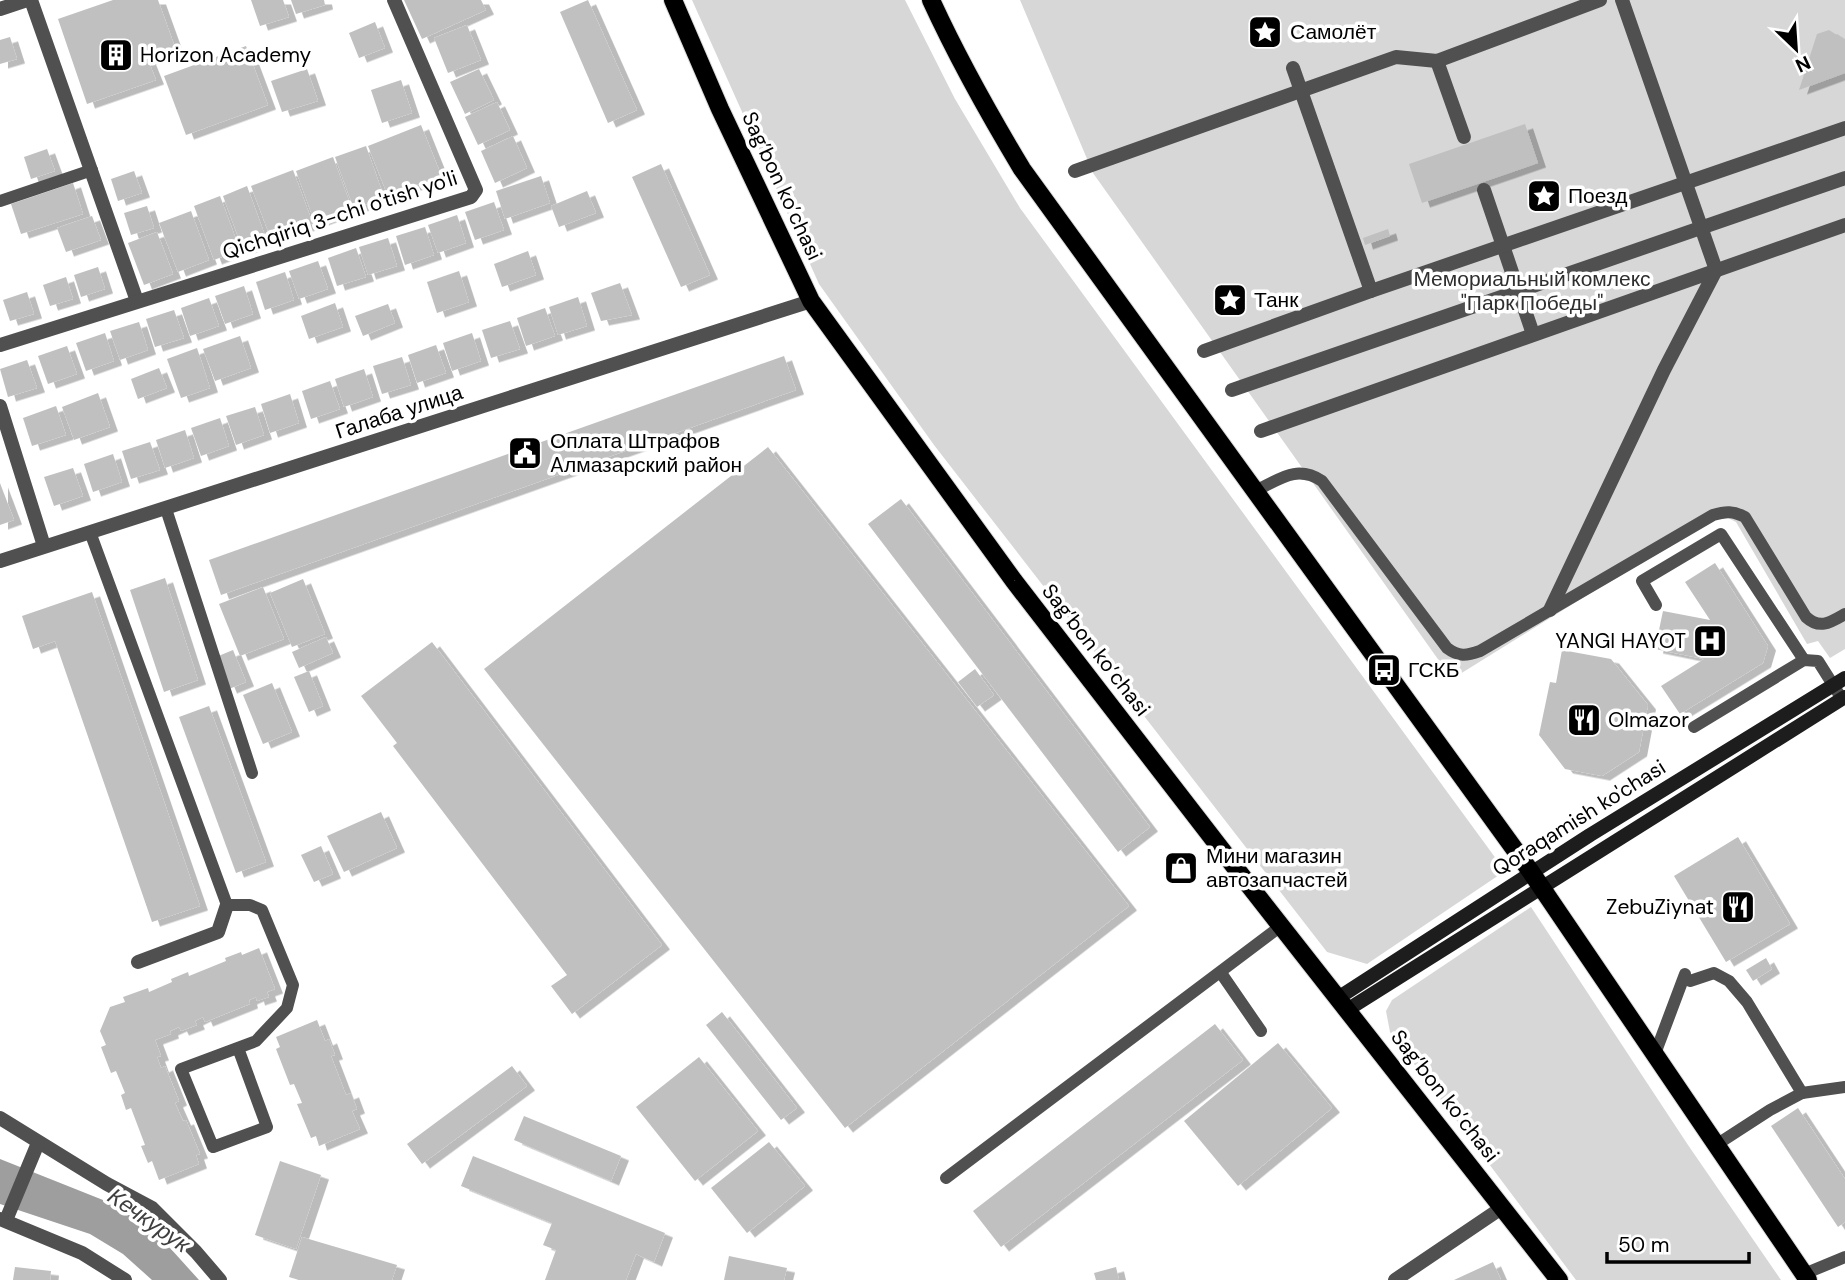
<svg xmlns="http://www.w3.org/2000/svg" width="1845" height="1280" viewBox="0 0 1845 1280" font-family="'DM Sans',sans-serif">
  <defs>
    <filter id="shadow"><feDropShadow dx="8" dy="4.5" stdDeviation="0" flood-color="#0004"/></filter>
  </defs>
  <rect width="100%" height="100%" fill="#fff"/>
  <!-- green -->
  <g fill="#d7d7d7">
    <polygon points="692,0 905,0 955,99 1020,208 1505,871 1367,964 1327,952 934,445 819,284"/>
    <polygon points="1020,0 1845,0 1845,649 1830,658 1818,641 1807,644 1736,522 1728,518 1715,520 1589,594 1452,679 1093,173"/>
    <polygon points="1531,907 1688,1145 1781,1280 1576,1280 1390,1032 1386,1011 1392,1000"/>
  </g>
  <!-- water -->
  <polygon fill="#9e9e9e" points="0,1159 103,1200 152,1228 199,1280 152,1280 123,1254 90,1234 0,1204"/>
  <!-- building -->
  <g fill="#c0c0c0" filter="url(#shadow)">
    <polygon points="113,0 158,0 176,50 148,60 156,80 87,104 58,19"/>
    <polygon points="251,0 283,0 289,17 260,26"/>
    <polygon points="291,0 324,0 325,5 296,14"/>
    <polygon points="404,0 481,0 486,10 422,39"/>
    <polygon points="588,0 637,110 608,123 560,12"/>
    <polygon points="375,22 385,48 359,58 349,33"/>
    <polygon points="467,25 481,60 448,73 434,38"/>
    <polygon points="1829,30 1845,40 1845,73 1799,90 1817,34"/>
    <polygon points="10,37 17,59 0,64 0,40"/>
    <polygon points="246,46 268,105 186,135 164,76"/>
    <polygon points="307,69 318,101 282,112 271,81"/>
    <polygon points="479,69 494,100 465,114 450,82"/>
    <polygon points="401,80 412,113 382,123 371,90"/>
    <polygon points="497,102 510,130 478,145 465,117"/>
    <polygon points="1525,124 1538,163 1422,203 1409,164"/>
    <polygon points="421,125 441,175 388,196 368,146"/>
    <polygon points="513,136 527,168 495,183 481,151"/>
    <polygon points="366,146 384,197 354,209 335,157"/>
    <polygon points="47,149 55,171 31,179 24,157"/>
    <polygon points="333,157 352,209 315,223 296,171"/>
    <polygon points="661,164 710,275 681,287 632,177"/>
    <polygon points="293,170 313,224 271,239 251,186"/>
    <polygon points="134,171 142,193 118,201 111,179"/>
    <polygon points="541,176 550,203 505,219 496,191"/>
    <polygon points="73,183 83,214 21,234 11,204"/>
    <polygon points="247,186 267,241 243,250 223,196"/>
    <polygon points="587,191 596,213 559,227 551,206"/>
    <polygon points="220,196 240,250 214,260 194,206"/>
    <polygon points="494,202 504,230 475,240 465,212"/>
    <polygon points="147,206 154,228 131,235 124,213"/>
    <polygon points="191,211 209,260 178,272 159,223"/>
    <polygon points="457,215 466,243 438,253 428,225"/>
    <polygon points="92,216 101,240 66,252 57,228"/>
    <polygon points="425,227 434,255 405,265 396,236"/>
    <polygon points="1388,229 1390,236 1365,245 1363,238"/>
    <polygon points="157,232 173,274 144,285 128,243"/>
    <polygon points="388,238 397,266 368,275 359,247"/>
    <polygon points="356,248 366,277 337,286 328,258"/>
    <polygon points="528,251 536,275 502,287 494,264"/>
    <polygon points="318,261 328,289 299,299 289,271"/>
    <polygon points="98,267 105,289 81,297 74,275"/>
    <polygon points="459,271 469,302 437,313 427,282"/>
    <polygon points="285,272 294,300 265,310 256,282"/>
    <polygon points="66,277 73,299 50,306 43,285"/>
    <polygon points="620,283 632,315 601,321 591,293"/>
    <polygon points="244,286 253,314 225,324 215,296"/>
    <polygon points="27,292 34,314 10,321 3,300"/>
    <polygon points="578,297 587,326 558,335 549,307"/>
    <polygon points="209,298 219,326 190,336 181,308"/>
    <polygon points="335,303 343,327 309,339 301,316"/>
    <polygon points="388,304 395,323 363,336 355,316"/>
    <polygon points="545,308 555,336 526,346 517,318"/>
    <polygon points="174,310 184,338 155,347 146,319"/>
    <polygon points="510,321 520,349 491,358 482,330"/>
    <polygon points="139,322 148,350 120,360 110,331"/>
    <polygon points="105,333 114,361 86,371 76,343"/>
    <polygon points="472,333 481,361 452,371 443,343"/>
    <polygon points="240,336 251,368 215,381 203,349"/>
    <polygon points="436,345 446,373 417,383 408,355"/>
    <polygon points="67,346 77,374 48,384 38,356"/>
    <polygon points="197,348 210,388 181,398 167,359"/>
    <polygon points="784,356 796,390 221,595 209,560"/>
    <polygon points="402,357 411,385 382,394 373,366"/>
    <polygon points="27,360 37,388 8,397 0,369"/>
    <polygon points="159,368 167,388 138,399 131,379"/>
    <polygon points="364,369 373,397 344,407 335,379"/>
    <polygon points="330,381 340,409 311,419 302,391"/>
    <polygon points="98,393 110,427 74,440 62,407"/>
    <polygon points="290,394 299,423 270,433 261,404"/>
    <polygon points="56,406 66,435 32,446 23,418"/>
    <polygon points="255,407 264,435 236,445 226,416"/>
    <polygon points="220,418 229,446 201,456 191,428"/>
    <polygon points="185,430 194,458 165,468 156,440"/>
    <polygon points="150,442 160,470 131,479 122,451"/>
    <polygon points="768,447 1129,906 845,1128 484,669"/>
    <polygon points="113,454 122,482 93,492 84,464"/>
    <polygon points="73,468 83,496 54,506 44,477"/>
    <polygon points="0,483 14,520 0,525"/>
    <polygon points="901,499 1150,827 1118,852 868,524"/>
    <polygon points="1715,563 1768,646 1763,663 1680,714 1661,686 1704,659 1655,649 1663,611 1710,620 1685,582"/>
    <polygon points="165,578 198,680 164,692 130,590"/>
    <polygon points="303,579 325,634 292,647 270,593"/>
    <polygon points="263,587 284,639 240,656 219,604"/>
    <polygon points="92,592 200,906 152,922 55,641 33,649 22,616"/>
    <polygon points="326,637 333,653 299,668 292,652"/>
    <polygon points="432,642 662,945 572,1014 551,986 567,975 393,746 397,743 361,696"/>
    <polygon points="233,650 246,682 229,689 216,657"/>
    <polygon points="1562,650 1611,659 1648,705 1639,752 1602,776 1565,769 1539,735 1550,682 1556,683"/>
    <polygon points="975,669 994,695 977,707 958,682"/>
    <polygon points="309,671 323,706 309,712 294,677"/>
    <polygon points="272,683 292,732 263,744 243,695"/>
    <polygon points="209,706 266,862 236,873 179,717"/>
    <polygon points="381,812 397,848 344,872 327,836"/>
    <polygon points="1738,837 1790,924 1726,962 1674,876"/>
    <polygon points="321,846 333,874 314,882 301,855"/>
    <polygon points="259,948 275,989 267,992 269,997 257,1001 256,997 249,1000 250,1004 205,1022 203,1017 195,1021 197,1025 181,1031 179,1027 170,1031 171,1034 155,1040 161,1056 157,1057 161,1068 165,1066 179,1101 175,1103 183,1121 186,1120 200,1154 196,1155 199,1164 159,1180 152,1161 148,1163 141,1146 145,1145 131,1108 126,1110 121,1095 125,1093 116,1071 111,1073 101,1047 106,1045 100,1031 110,1007 125,1002 123,997 148,988 149,992 172,982 171,979 188,972 189,976 226,961 225,958 241,952 242,955"/>
    <polygon points="1766,958 1772,969 1753,981 1746,970"/>
    <polygon points="722,1012 797,1108 781,1120 706,1025"/>
    <polygon points="317,1020 325,1041 329,1039 335,1055 331,1056 346,1095 351,1093 357,1109 352,1111 360,1129 319,1146 316,1136 311,1138 297,1104 302,1103 294,1084 290,1085 276,1049 280,1047 276,1037"/>
    <polygon points="1215,1024 1243,1060 1001,1247 973,1211"/>
    <polygon points="1278,1043 1332,1108 1238,1186 1184,1121"/>
    <polygon points="699,1057 758,1131 695,1181 636,1107"/>
    <polygon points="512,1066 527,1086 422,1164 407,1144"/>
    <polygon points="1798,1108 1845,1179 1845,1222 1838,1227 1771,1126"/>
    <polygon points="524,1116 621,1156 611,1181 514,1140"/>
    <polygon points="769,1142 805,1186 747,1233 711,1188"/>
    <polygon points="473,1156 665,1233 654,1262 636,1254 626,1280 545,1280 556,1250 543,1245 552,1223 461,1186"/>
    <polygon points="280,1161 321,1175 296,1249 255,1235"/>
    <polygon points="302,1237 397,1265 392,1280 299,1280 289,1277"/>
    <polygon points="729,1256 787,1268 784,1280 724,1280"/>
    <polygon points="1493,1262 1501,1280 1454,1280"/>
    <polygon points="15,1267 51,1271 50,1280 13,1280"/>
    <polygon points="1116,1267 1119,1280 1096,1280 1094,1273"/>
  </g>
  <g fill="none" stroke-linecap="round" stroke-linejoin="round">
    <!-- primary casing -->
    <g stroke="#dbdbdb" stroke-width="20">
      <g id="primary">
        <polyline points="673,0 720,109 811,301 1014,581 1248,884 1559,1280"/>
        <path d="M931 0C958 59 989 114 1022 169L1531 872 1808 1280"/>
      </g>
    </g>
    <!-- service -->
    <g stroke="#505050" stroke-width="12">
      <polyline points="0,201 92,170"/>
      <path d="M1255 491C1279 480 1296 464 1322 481L1447 648C1459 657 1466 656 1480 651L1713 515C1726 511 1733 511 1745 517L1806 617C1820 630 1831 622 1845 614"/>
      <polyline points="166,509 252,773"/>
      <polyline points="90,532 227,905 250,905 262,910 293,985 287,1008 256,1041 181,1069 213,1147 267,1127 238,1048"/>
      <polyline points="1656,605 1642,581 1721,534 1804,660"/>
      <polyline points="1694,727 1804,660 1818,661 1842,699"/>
      <polyline points="1221,973 1261,1031"/>
      <polyline points="1690,981 1714,973 1729,981 1747,1002 1802,1093"/>
      <polyline points="1655,1054 1685,974"/>
      <polyline points="1716,1145 1770,1110 1802,1093 1845,1087"/>
      <polyline points="946,1178 1281,926"/>
      <polyline points="1804,1274 1845,1257"/>
    </g>
    <!-- pedestrian -->
    <g stroke="#505050" stroke-width="14">
      <polyline points="1437,61 1464,137"/>
      <polyline points="1293,68 1371,291"/>
      <polyline points="1075,171 1396,57 1437,61 1600,0"/>
      <polyline points="1484,190 1533,334"/>
      <polyline points="1204,351 1371,291 1845,128"/>
      <polyline points="1232,390 1845,178"/>
      <polyline points="1261,431 1845,225"/>
      <polyline points="1550,610 1664,370 1716,270 1622,0"/>
      <polyline points="0,1118 107,1184 152,1208 196,1252 220,1280"/>
      <polyline points="0,1219 82,1253 125,1280"/>
      <polyline points="6,1220 38,1143"/>
    </g>
    <!-- minor -->
    <g stroke="#505050" stroke-width="14">
      <polyline points="31,0 137,301"/>
      <polyline points="0,9 27,0"/>
      <polyline points="0,345 471,197 476,190 394,0"/>
      <polyline points="0,406 44,546"/>
      <polyline points="0,561 811,301"/>
      <polyline points="138,962 218,932 227,905"/>
      <polyline points="1395,1280 1503,1207"/>
    </g>
    <!-- secondary -->
    <g stroke="#1d1d1d" stroke-width="14">
      <polyline points="1338,998 1590,835 1845,678"/>
      <polyline points="1347,1010 1845,697"/>
    </g>
    <!-- primary -->
    <use href="#primary" stroke="#000" stroke-width="18"/>
  </g>
  <!-- icons -->
  <defs>
    <g id="sight-square" transform="scale(1.75)"><rect x="-9" y="-9" width="18" height="18" rx="4" fill="#000" stroke="#fff"/><path d="M0-6L1.8-2.2L6-1.7L2.9 1.2L3.7 5.4L0 3.3L-3.7 5.4L-2.9 1.2L-6-1.7L-1.8-2.2Z" fill="#fff"/></g>
    <g id="building-square" transform="scale(1.75)"><rect x="-9" y="-9" width="18" height="18" rx="4" fill="#000" stroke="#fff"/><path d="M-4-6H4V6H1V3H-1V6H-4ZM-2.5-4.3h1.7v1.8h-1.7ZM.8-4.3h1.7v1.8H.8ZM-2.5-1h1.7V.8h-1.7ZM.8-1h1.7V.8H.8Z" fill="#fff"/></g>
    <g id="civic-square" transform="scale(1.75)"><rect x="-9" y="-9" width="18" height="18" rx="4" fill="#000" stroke="#fff"/><path d="M-.6-6.5H3V-4.5H.6V-3L4-1V1h2V6H-6V1h2V-1L-.6-3ZM-1.2 2.5V6h2.4V2.5Z" fill="#fff"/></g>
    <g id="hospital-square" transform="scale(1.75)"><rect x="-9" y="-9" width="18" height="18" rx="4" fill="#000" stroke="#fff"/><path d="M-5-5h3v3.5h4V-5h3V5h-3V1.5h-4V5h-3Z" fill="#fff"/></g>
    <g id="bus-square" transform="scale(1.75)"><rect x="-9" y="-9" width="18" height="18" rx="4" fill="#000" stroke="#fff"/><path d="M-5-6H5V4H4V6H2V4H-2V6H-4V4H-5ZM-3.5-4V0h7V-4ZM-3.5 1.2v1.5H-2V1.2ZM2 1.2v1.5H3.5V1.2Z" fill="#fff"/></g>
    <g id="restaurant-square" transform="scale(1.75)"><rect x="-9" y="-9" width="18" height="18" rx="4" fill="#000" stroke="#fff"/><path d="M-5-6h1v4h1v-4h1v4h1v-4h1v5L-1.5 .5V6h-2V.5L-5-1ZM5-6V6H3V1.5H1.5Q1.5-4 5-6Z" fill="#fff"/></g>
    <g id="shop-square" transform="scale(1.75)"><rect x="-9" y="-9" width="18" height="18" rx="4" fill="#000" stroke="#fff"/><path d="M-5-2.5h2.3a2.7 3.5 0 0 1 5.4 0H5L5.5 6h-11ZM-1.5-2.5h3a1.5 2.3 0 0 0-3 0Z" fill="#fff"/></g>
  </defs>
  <g fill-rule="evenodd">
    <use href="#sight-square" x="1265" y="32"/>
    <use href="#building-square" x="116" y="55"/>
    <use href="#sight-square" x="1544" y="196"/>
    <use href="#sight-square" x="1230" y="300"/>
    <use href="#civic-square" x="525" y="453"/>
    <use href="#hospital-square" x="1710" y="641"/>
    <use href="#bus-square" x="1384" y="670"/>
    <use href="#restaurant-square" x="1584" y="720"/>
    <use href="#shop-square" x="1181" y="868"/>
    <use href="#restaurant-square" x="1738" y="907"/>
  </g>
  <g text-anchor="middle" stroke-width="7" stroke-linejoin="round" paint-order="stroke">
    <!-- poi labels -->
    <g font-size="21" fill="#000" stroke="#fff" text-anchor="start">
      <text x="1290" y="39">Самолёт</text>
      <text x="140" y="62">Horizon Academy</text>
      <text x="1568" y="203">Поезд</text>
      <text x="1254" y="307">Танк</text>
      <text x="550" y="448">Оплата Штрафов<tspan x="550" dy="24">Aлмазарский район</tspan></text>
      <text x="1686" y="648" text-anchor="end">YANGI HAYOT</text>
      <text x="1408" y="677">ГСКБ</text>
      <text x="1608" y="727">Olmazor</text>
      <text x="1206" y="863">Мини магазин<tspan x="1206" dy="24">автозапчастей</tspan></text>
      <text x="1714" y="914" text-anchor="end">ZebuZiynat</text>
    </g>
    <!-- street labels -->
    <g font-size="21" fill="#000" stroke="#fff">
      <text transform="translate(782 186) rotate(65)" y="7">Sag’bon ko’chasi</text>
      <text transform="translate(340 215) rotate(-18)" y="7">Qichqiriq 3-chi o'tish yo'li</text>
      <text transform="translate(399 412) rotate(-18)" y="7">Галаба улица</text>
      <text transform="translate(1096 650) rotate(52)" y="7">Sag’bon ko’chasi</text>
      <text transform="translate(1579 818) rotate(-32)" y="7">Qoraqamish ko'chasi</text>
      <text transform="translate(1445 1096) rotate(52)" y="7">Sag’bon ko’chasi</text>
    </g>
    <!-- park labels -->
    <g font-size="21" fill="#2e2e2e" stroke="#fff">
      <text x="1532" y="286">Мемориальный комлекс<tspan x="1532" dy="24">"Парк Победы"</tspan></text>
    </g>
    <!-- water labels -->
    <g font-size="23" font-style="italic" fill="#3f3f3f" stroke="#fff">
      <text transform="translate(149 1220) rotate(35)" y="8">Кечкурук</text>
    </g>
  </g>
  <!-- north arrow -->
  <g transform="translate(1796 49) rotate(155)" stroke="#ffffff" stroke-width="5" paint-order="stroke">
  <path d="M0-5L12 26L0 18L-12 26Z" fill="#000000"/>
  <text y="-10" font-size="19" font-weight="bold" text-anchor="middle" fill="#000000">N</text>
  </g>
  <!-- scale -->
  <path d="M1607 1252v10h142v-10" fill="none" stroke="#000000" stroke-width="3.5"/>
  <text x="1618" y="1252" font-size="21" fill="#000000" stroke="#ffffff" stroke-width="5" paint-order="stroke">50 m</text>
</svg>
